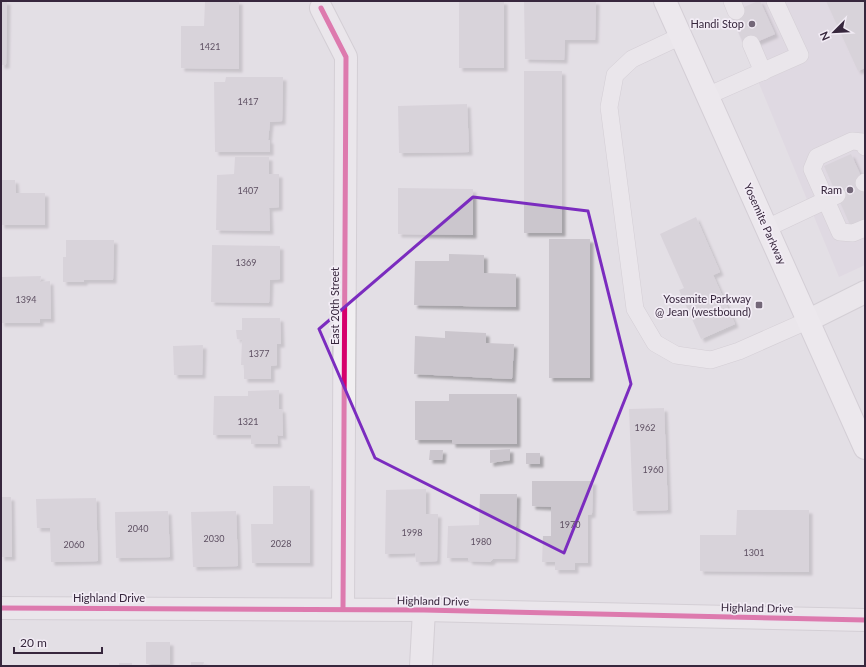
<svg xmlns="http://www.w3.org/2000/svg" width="866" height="667" viewBox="0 0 866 667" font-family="Lato,sans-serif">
  <defs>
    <filter id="shadow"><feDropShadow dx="3.5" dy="3.5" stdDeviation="1" flood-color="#0004"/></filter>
  </defs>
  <rect width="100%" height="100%" fill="#e3dfe5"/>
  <!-- built -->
  <polygon fill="#dad2dd" points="725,1 865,1 865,265 839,277"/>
  <!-- building -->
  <g fill="#cbc6cd" filter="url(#shadow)">
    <polygon points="1,1 7,1 6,65 1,65"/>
    <polygon points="205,1 239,1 239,69 181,68 181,26 204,26"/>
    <rect x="459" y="1" width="45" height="67"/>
    <polygon points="524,1 596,1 595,40 565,40 564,60 525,59"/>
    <polygon points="758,1 760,1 775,34 745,47 730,13"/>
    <polygon points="826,1 865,1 865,68 858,71"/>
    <rect x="524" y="71" width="38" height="162"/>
    <polygon points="226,77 283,77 282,121 270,122 268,140 270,140 270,152 215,152 214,82 225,82"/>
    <polygon points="467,104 469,152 399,153 398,106"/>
    <polygon points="851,154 865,185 865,221 851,227 824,166"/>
    <polygon points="235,157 269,157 269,174 279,174 279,207 269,208 270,231 216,230 217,175 234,174"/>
    <polygon points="1,180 15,180 16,193 45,193 45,225 1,225"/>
    <polygon points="398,188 473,189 473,235 398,234"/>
    <polygon points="696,217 720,272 713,275 735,324 701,339 679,290 684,288 660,234"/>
    <rect x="549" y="239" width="41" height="139"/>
    <polygon points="66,240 114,240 113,280 84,280 84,282 63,282 63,257 66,257"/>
    <polygon points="212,245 280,246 280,279 270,280 269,303 211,302"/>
    <polygon points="449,254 484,255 484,273 516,274 516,307 414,305 415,261 449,261"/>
    <polygon points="41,276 40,282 50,281 51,319 40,319 40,323 1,323 1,277"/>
    <polygon points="242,318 280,318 281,344 277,344 277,365 271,366 271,379 244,379 244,365 241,365 242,340 237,339 236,330 242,330"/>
    <polygon points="445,331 486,333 486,343 514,344 512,379 414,374 415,336 445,338"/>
    <polygon points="203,345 202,375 174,375 173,346"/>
    <polygon points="279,390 279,409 282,409 283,436 277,435 278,444 251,444 251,435 213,435 214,396 248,396 248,391"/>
    <polygon points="449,394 517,394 517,444 452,444 452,440 415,440 415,401 449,401"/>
    <polygon points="664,408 668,510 633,511 629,409"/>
    <polygon points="510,449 510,460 490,463 490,450"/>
    <polygon points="430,450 443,450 442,460 429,460"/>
    <rect x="526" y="453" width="14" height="11"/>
    <polygon points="532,481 593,481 592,514 588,515 588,563 575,563 575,570 555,570 555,562 542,562 543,536 551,536 551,507 532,506"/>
    <polygon points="273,486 310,486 310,563 252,563 251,524 273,524"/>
    <polygon points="426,489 426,514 438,514 437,561 416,562 415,553 385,554 386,490"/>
    <polygon points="480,494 517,494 515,559 493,559 490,562 469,561 468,558 447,558 448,526 479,525"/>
    <polygon points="1,497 11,497 12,557 1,557"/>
    <polygon points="96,498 98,561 51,562 50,528 37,528 36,499"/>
    <polygon points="737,510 809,510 809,572 700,571 700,535 736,535"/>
    <polygon points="168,511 170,557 116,558 115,512"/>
    <polygon points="236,511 238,566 193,567 191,512"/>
    <rect x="146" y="642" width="24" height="22"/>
    <polygon points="191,662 204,662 203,666 191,666"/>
    <rect x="119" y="663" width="13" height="3"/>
  </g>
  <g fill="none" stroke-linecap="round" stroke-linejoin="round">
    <!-- lane casing -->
    <g stroke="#c0bcc1" stroke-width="18">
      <g id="lane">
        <polyline points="732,1 736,11"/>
        <polyline points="681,36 632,59 615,75 609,107 635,309 655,343 676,355 711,360 739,351 809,320"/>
        <polyline points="751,44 763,72"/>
        <polyline points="707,96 800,55 775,1"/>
        <polyline points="865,147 863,142 852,141 817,157 812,169 840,232 853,233 865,228"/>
        <polyline points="864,183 865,182"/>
        <polyline points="767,228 837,195"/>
      </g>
    </g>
    <!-- street casing -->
    <g stroke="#c0bcc1" stroke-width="24">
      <g id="street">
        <polyline points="321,8 346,57 343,609"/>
        <polyline points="809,320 865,292"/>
        <polyline points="1,608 424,610 865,620"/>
        <polyline points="421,666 424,610"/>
      </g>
    </g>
    <!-- primary casing -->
    <g stroke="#c0bbc2" stroke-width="24">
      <polyline id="primary" points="665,1 865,448"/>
    </g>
    <!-- lane -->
    <use href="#lane" stroke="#f1eff1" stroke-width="17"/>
    <!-- street -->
    <use href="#street" stroke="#f1eff1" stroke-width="22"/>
    <!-- primary -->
    <use href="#primary" stroke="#f5f3f5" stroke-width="22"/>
    <!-- cycleway casing -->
    <g stroke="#f2ecf5" stroke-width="8">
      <g id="cycleway">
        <polyline points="321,8 346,57 343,609"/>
        <polyline points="1,608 424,610 865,620"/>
      </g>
    </g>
    <!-- cycleway -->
    <use href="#cycleway" stroke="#d6006c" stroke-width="5"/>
  </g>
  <!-- marked area -->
  <path d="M0 0H866V667H0ZM473 197 588 211 631 384 564 553 375 458 319 329Z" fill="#e3dfe5" fill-opacity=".55" fill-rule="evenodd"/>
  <path fill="none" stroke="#7b2cbf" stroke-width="3" stroke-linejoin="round" d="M473 197 588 211 631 384 564 553 375 458 319 329Z"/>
  <!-- markers -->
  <g fill="#736778" stroke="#f2ecf5" stroke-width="1.5">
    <circle cx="752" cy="24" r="4"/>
    <circle cx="850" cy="190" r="4"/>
    <rect x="755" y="301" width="8" height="8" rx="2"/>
  </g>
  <g text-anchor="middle" stroke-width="3.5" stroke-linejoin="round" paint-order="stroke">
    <!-- number labels -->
    <g font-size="9" fill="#5e5062">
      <text x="210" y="50">1421</text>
      <text x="248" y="105">1417</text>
      <text x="248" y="194">1407</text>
      <text x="246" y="266">1369</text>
      <text x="26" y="303">1394</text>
      <text x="259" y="357">1377</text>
      <text x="248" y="425">1321</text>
      <text x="645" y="431">1962</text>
      <text x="653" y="473">1960</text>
      <text x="570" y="528">1970</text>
      <text x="138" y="532">2040</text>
      <text x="412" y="536">1998</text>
      <text x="214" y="542">2030</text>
      <text x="481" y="545">1980</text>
      <text x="281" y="547">2028</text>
      <text x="74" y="548">2060</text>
      <text x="754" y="556">1301</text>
    </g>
    <!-- poi labels -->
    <g font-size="11" fill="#37273d" stroke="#f2ecf5" text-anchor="end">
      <text x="744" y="28">Handi Stop</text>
      <text x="842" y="194">Ram</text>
      <text x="751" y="303">Yosemite Parkway<tspan x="751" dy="13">@ Jean (westbound)</tspan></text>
    </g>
    <!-- street labels -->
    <g font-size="11" fill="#37273d" stroke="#f2ecf5">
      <text transform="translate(765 224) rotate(66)" y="4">Yosemite Parkway</text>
      <text transform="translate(335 306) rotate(-90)" y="4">East 20th Street</text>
      <text x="109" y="602">Highland Drive</text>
      <text transform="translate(433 601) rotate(1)" y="4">Highland Drive</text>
      <text transform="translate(757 608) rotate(1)" y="4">Highland Drive</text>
    </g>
  </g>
  <!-- border -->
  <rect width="866" height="667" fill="none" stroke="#37273d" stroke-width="4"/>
  <!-- north arrow -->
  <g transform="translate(834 32) rotate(246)" stroke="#f2ecf5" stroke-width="3" paint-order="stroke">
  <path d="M0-3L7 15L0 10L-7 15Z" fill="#37273d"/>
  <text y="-6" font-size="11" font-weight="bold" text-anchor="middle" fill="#37273d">N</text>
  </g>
  <!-- scale -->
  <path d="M14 647v6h88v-6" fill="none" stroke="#37273d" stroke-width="2"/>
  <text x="20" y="647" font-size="12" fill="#37273d" stroke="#f2ecf5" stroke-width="3" paint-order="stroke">20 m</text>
</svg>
